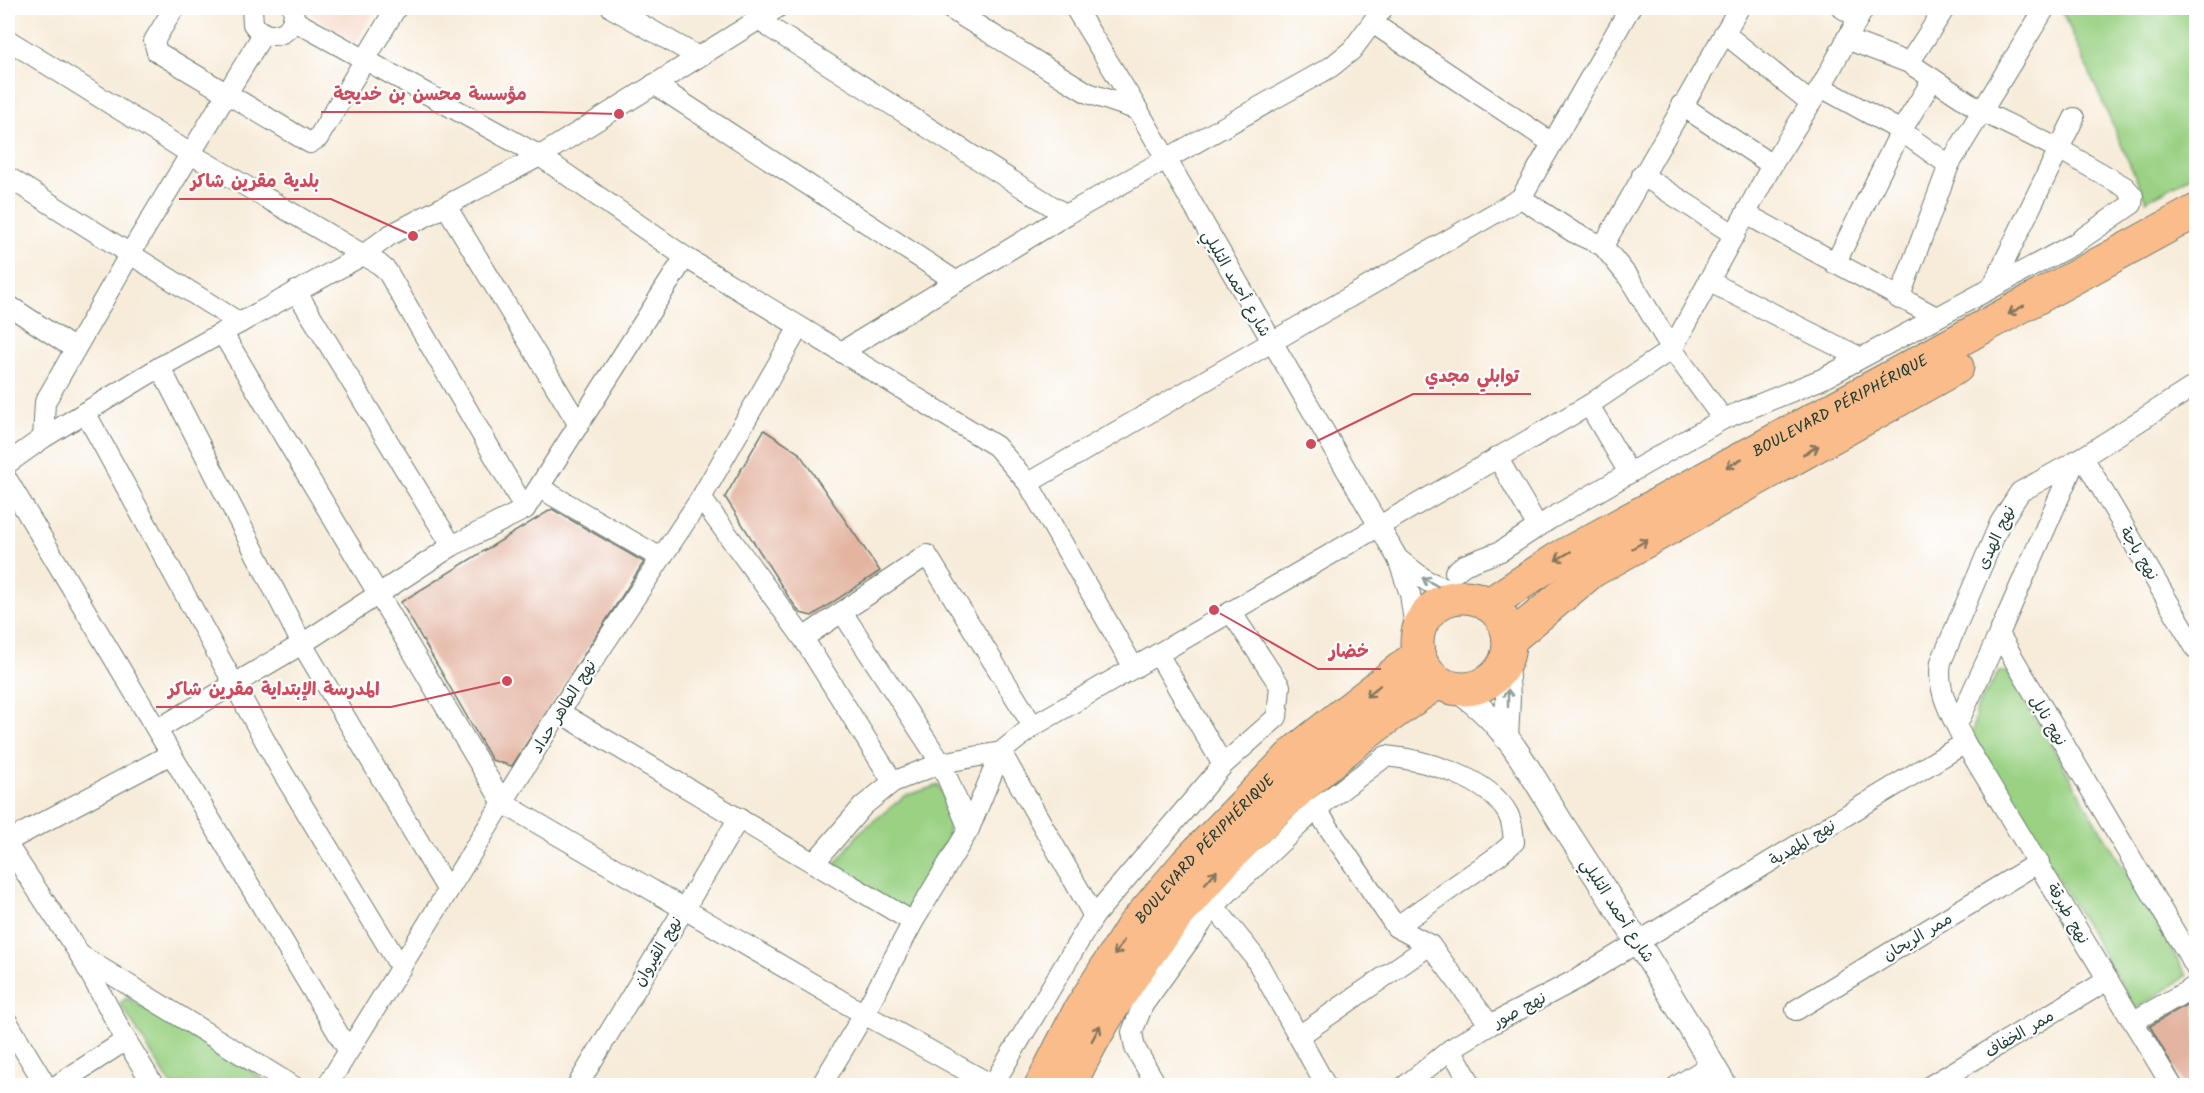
<svg xmlns="http://www.w3.org/2000/svg" width="2204" height="1093" viewBox="0 0 2204 1093" font-family="Kalam,'Playpen Sans Arabic',sans-serif">
  <rect width="100%" height="100%" fill="#fff"/>
  <filter id="ink" filterUnits="userSpaceOnUse"><feTurbulence type="fractalNoise" baseFrequency=".0167" numOctaves="2"/><feDisplacementMap in="SourceGraphic" scale="12" xChannelSelector="R" yChannelSelector="G"/><feConvolveMatrix kernelMatrix="1 2 1 2 8 2 1 2 1" color-interpolation-filters="sRGB"/></filter>
  <filter id="wash" filterUnits="userSpaceOnUse"><feTurbulence type="fractalNoise" baseFrequency=".008" numOctaves="4" result="noise"/><feDisplacementMap in="SourceGraphic" scale="24" xChannelSelector="R" yChannelSelector="G"/><feGaussianBlur stdDeviation="1.35" result="paint"/><feColorMatrix in="noise" values="0 0 0 0 0 0 0 0 0 0 0 0 0 0 0 0 0 1.4 0 .05"/><feComposite in="paint" operator="in"/></filter>
  <g filter="url(#wash)">
    <rect width="100%" height="100%" fill="#f7ecda"/>
    <!-- built -->
    <polygon fill="#f6d2c3" points="310,8 377,8 355,44 312,14"/>
    <!-- green -->
    <g fill="#9ad183" stroke="#5c875c" stroke-width="1.5">
      <polygon points="2061,8 2196,8 2196,173 2146,201"/>
      <polygon points="1999,672 2008,672 2187,976 2136,1009 1972,735 1977,707"/>
      <polygon points="939,785 951,816 947,839 905,912 832,868 860,832 905,796"/>
      <polygon points="127,998 274,1085 171,1085 120,1003"/>
    </g>
    <g fill="none" stroke-linecap="round" stroke-linejoin="round">
      <!-- stream -->
      <polyline stroke="#51b8cf" stroke-width="6" points="2186,8 2196,19"/>
    </g>
    <g id="blocks">
      <!-- building -->
      <g fill="#e3b4a0">
        <polygon points="764,430 799,453 880,571 812,616 800,613 788,596 725,497"/>
        <polygon points="552,509 644,562 512,766 492,760 401,602"/>
        <polygon points="2196,999 2196,1086 2184,1086 2150,1026"/>
      </g>
    </g>
  </g>
  <g filter="url(#ink)">
    <use href="#blocks" fill-opacity="0" stroke="#6b7a6e" stroke-width="1.5"/>
    <g fill="none" stroke-linecap="round" stroke-linejoin="round">
      <!-- minor casing -->
      <g stroke="#6b7a6e" stroke-width="22">
        <g id="minor">
          <polyline points="174,8 154,41 157,52 310,143 318,138 396,8"/>
          <path d="M252 8 253 24C268 45 298 34 293 8"/>
          <polyline points="612,8 697,56"/>
          <polyline points="949,8 1088,93 1138,110"/>
          <polyline points="1075,8 1138,110 1398,559 1410,594 1417,642"/>
          <polyline points="1842,8 1858,18"/>
          <polyline points="293,20 540,156 685,257 996,446 1028,483 1134,668"/>
          <polyline points="758,20 1066,215"/>
          <polyline points="1374,24 1552,143"/>
          <polyline points="1724,33 1810,102"/>
          <polyline points="8,40 191,154 379,264 387,271 525,509"/>
          <polyline points="1909,63 1945,8"/>
          <polyline points="654,84 957,282"/>
          <polyline points="1821,87 1901,131 1949,165"/>
          <polyline points="1681,105 1772,165"/>
          <polyline points="1642,175 1735,235"/>
          <polyline points="8,177 240,323"/>
          <polyline points="1521,198 1573,232 1603,246 1629,278 1672,349 1723,419"/>
          <polyline points="446,206 579,425"/>
          <polyline points="1746,214 1936,317"/>
          <polyline points="1603,246 1739,8"/>
          <polyline points="1835,264 1901,131 1933,79"/>
          <polyline points="1708,281 1859,357"/>
          <polyline points="1992,287 2074,118"/>
          <polyline points="296,291 452,546"/>
          <polyline points="1899,299 1949,165 2045,8"/>
          <polyline points="8,305 75,349"/>
          <polyline points="223,334 503,803 864,1014 992,1085"/>
          <polyline points="843,351 1066,215 1331,67 1352,50 1383,8"/>
          <polyline points="160,367 302,644 448,891"/>
          <polyline points="1589,405 1629,473"/>
          <polyline points="85,412 281,770 401,968"/>
          <polyline points="43,438 45,402 131,252 263,34"/>
          <polyline points="1497,457 1538,527"/>
          <polyline points="2083,457 2196,649"/>
          <polyline points="2075,461 1999,634 2196,968"/>
          <polyline points="8,463 43,438 160,367 363,255 390,235 540,156 777,8"/>
          <polyline points="8,481 348,1050"/>
          <polyline points="1028,483 1521,198 1630,8"/>
          <polyline points="540,488 659,557"/>
          <polyline points="701,498 803,638 893,782 941,763 1001,752 1033,726 1589,405 1672,349 1772,165 1821,87 1864,8"/>
          <polyline points="1398,559 1427,581 1465,597"/>
          <polyline points="1455,572 1464,565 1501,551 1550,519 1723,419 1822,379 2074,244 2132,204 2133,196 2125,187 2059,149 1983,112 1909,63 1846,39"/>
          <polyline points="842,612 941,763 969,829"/>
          <polyline points="803,638 927,555 1033,726"/>
          <polyline points="1158,654 1223,765"/>
          <polyline points="559,712 913,922"/>
          <polyline points="1957,725 1999,634"/>
          <polyline points="158,729 302,644 452,546 525,509 685,257"/>
          <polyline points="1001,752 1094,916"/>
          <polyline points="8,841 169,755"/>
          <polyline points="8,846 80,955 126,1040 154,1086"/>
          <polyline points="814,863 863,806 893,782"/>
          <polyline points="1214,906 1254,956 1326,1086"/>
          <polyline points="1396,927 1430,945 1490,1025"/>
          <polyline points="80,955 293,1086"/>
          <polyline points="1796,1010 2039,862"/>
          <polyline points="2134,1021 2196,986"/>
          <polyline points="8,1023 46,1086"/>
          <polyline points="1299,1036 1430,945"/>
          <polyline points="1451,1049 1472,1086"/>
          <polyline points="56,1086 126,1040"/>
          <polyline points="327,1086 559,712 701,498 799,327"/>
          <polyline points="577,1086 739,818"/>
          <polyline points="821,1086 864,1014 913,922 969,829 1001,752"/>
          <polyline points="992,1086 1094,916 1223,765 1277,717 1280,686 1231,612"/>
          <path d="M1157 1086 1135 1048 1132 1032 1143 1005 1214 906 1316 809 1386 756C1425 760 1488 777 1508 814 1513 823 1513 833 1514 842L1499 855 1396 927 1316 809"/>
          <polyline points="1405,1086 1451,1049 1490,1025 1579,978 1965,743"/>
          <polyline points="1677,1086 1712,1064"/>
          <polyline points="1930,1086 2108,980"/>
          <path d="M2172 1086 1965 743C1952 716 1936 692 1941 662L2000 523 2020 492 2083 457 2196 385"/>
        </g>
      </g>
      <!-- tertiary casing -->
      <g stroke="#6b7a6e" stroke-width="26">
        <g id="tertiary">
          <polyline points="1506,659 1508,698 1506,738"/>
          <path d="M1454 689C1506 719 1534 781 1566 830 1621 914 1674 999 1725 1086"/>
        </g>
      </g>
      <!-- trunk casing -->
      <g stroke="#6b7a6e" stroke-width="35">
        <g id="trunk">
          <circle cx="1463" cy="643" r="46"/>
          <path id="s1" d="M1488 605 1559 558 2196 211"/>
          <polyline points="1509,640 1592,571 1957,367"/>
          <path id="s2" d="M1041 1086 1080 1010 1133 926 1186 864 1296 751 1418 655"/>
          <path d="M1069 1086C1149 918 1286 784 1438 682"/>
        </g>
      </g>
      <!-- minor -->
      <use href="#minor" stroke="#fff" stroke-width="20"/>
      <!-- tertiary -->
      <use href="#tertiary" stroke="#fff" stroke-width="24"/>
      <!-- trunk -->
      <use href="#trunk" stroke="#fabc8b" stroke-width="33"/>
    </g>
    <!-- one-way arrows -->
    <defs><path id="oneway-shaft" d="M-6 0H5M1.5-3L5.5 0L1.5 3" fill="none" stroke-width="1.6" stroke-linecap="round" stroke-linejoin="round" transform="scale(1.5)"/></defs>
    <g stroke="#82765b">
      <use href="#oneway-shaft" transform="translate(2016 310) rotate(151)"/>
      <use href="#oneway-shaft" transform="translate(1811 450) rotate(-29)"/>
      <use href="#oneway-shaft" transform="translate(1734 463) rotate(151)"/>
      <use href="#oneway-shaft" transform="translate(1640 544) rotate(-30)"/>
      <use href="#oneway-shaft" transform="translate(1563 556) rotate(150)"/>
      <use href="#oneway-shaft" transform="translate(1373 691) rotate(141)"/>
      <use href="#oneway-shaft" transform="translate(1211 877) rotate(-48)"/>
      <use href="#oneway-shaft" transform="translate(1119 948) rotate(122)"/>
      <use href="#oneway-shaft" transform="translate(1096 1033) rotate(-62)"/>
    </g>
    <g stroke="#8f9e9a">
      <use href="#oneway-shaft" transform="translate(1430 582) rotate(-151)"/>
      <use href="#oneway-shaft" transform="translate(1508 698) rotate(-90)"/>
    </g>
  </g>
  <g text-anchor="middle" stroke-width="4.5" stroke-linejoin="round" paint-order="stroke">
    <!-- street labels -->
    <g font-size="16" fill="#1f3d34" stroke="#fff">
      <text transform="translate(1237 283) rotate(60)" y="6">شارع أحمد التليلي</text>
      <text dy="6" stroke="none"><textPath href="#s1" startOffset="405">BOULEVARD PÉRIPHÉRIQUE</textPath></text>
      <text transform="translate(1995 537) rotate(-65)" y="6">نهج الهدى</text>
      <text transform="translate(2140 553) rotate(59)" y="6">نهج باجة</text>
      <text transform="translate(563 706) rotate(-58)" y="6">نهج الطاهر حداد</text>
      <text transform="translate(2049 720) rotate(59)" y="6">نهج نابل</text>
      <text transform="translate(1802 842) rotate(-31)" y="6">نهج المهدية</text>
      <text dy="6" stroke="none"><textPath href="#s2" startOffset="290">BOULEVARD PÉRIPHÉRIQUE</textPath></text>
      <text transform="translate(1618 910) rotate(57)" y="6">شارع أحمد التليلي</text>
      <text transform="translate(2069 913) rotate(60)" y="6">نهج طبرقة</text>
      <text transform="translate(1917 936) rotate(-31)" y="6">ممر الريحان</text>
      <text transform="translate(657 951) rotate(-59)" y="6">نهج القيروان</text>
      <text transform="translate(1519 1009) rotate(-28)" y="6">نهج صور</text>
      <text transform="translate(2019 1033) rotate(-31)" y="6">ممر الخفاف</text>
    </g>
  </g>
  <!-- callouts -->
  <path fill="none" stroke="#d1495b" stroke-width="2" d="M619 114L539 112H321M413 236L331 199H179M1311 444L1413 394H1531M1214 610L1318 669H1381M507 681L391 707H156"/>
  <g fill="#d1495b" stroke="#fff" stroke-width="2">
    <circle cx="619" cy="114" r="6"/>
    <circle cx="413" cy="236" r="6"/>
    <circle cx="1311" cy="444" r="6"/>
    <circle cx="1214" cy="610" r="6"/>
    <circle cx="507" cy="681" r="6"/>
  </g>
  <g font-size="18" text-anchor="middle" font-weight="bold" fill="#d1495b" stroke="#fff" stroke-width="4.5" stroke-linejoin="round" paint-order="stroke">
    <text x="430" y="100">مؤسسة محسن بن خديجة</text>
    <text x="255" y="187">بلدية مقرين شاكر</text>
    <text x="1472" y="382">توابلي مجدي</text>
    <text x="1349" y="657">خضار</text>
    <text x="274" y="695">المدرسة الإبتداية مقرين شاكر</text>
  </g>
  <!-- margin -->
  <rect width="2204" height="1093" fill="none" stroke="#fff" stroke-width="30"/>
</svg>
